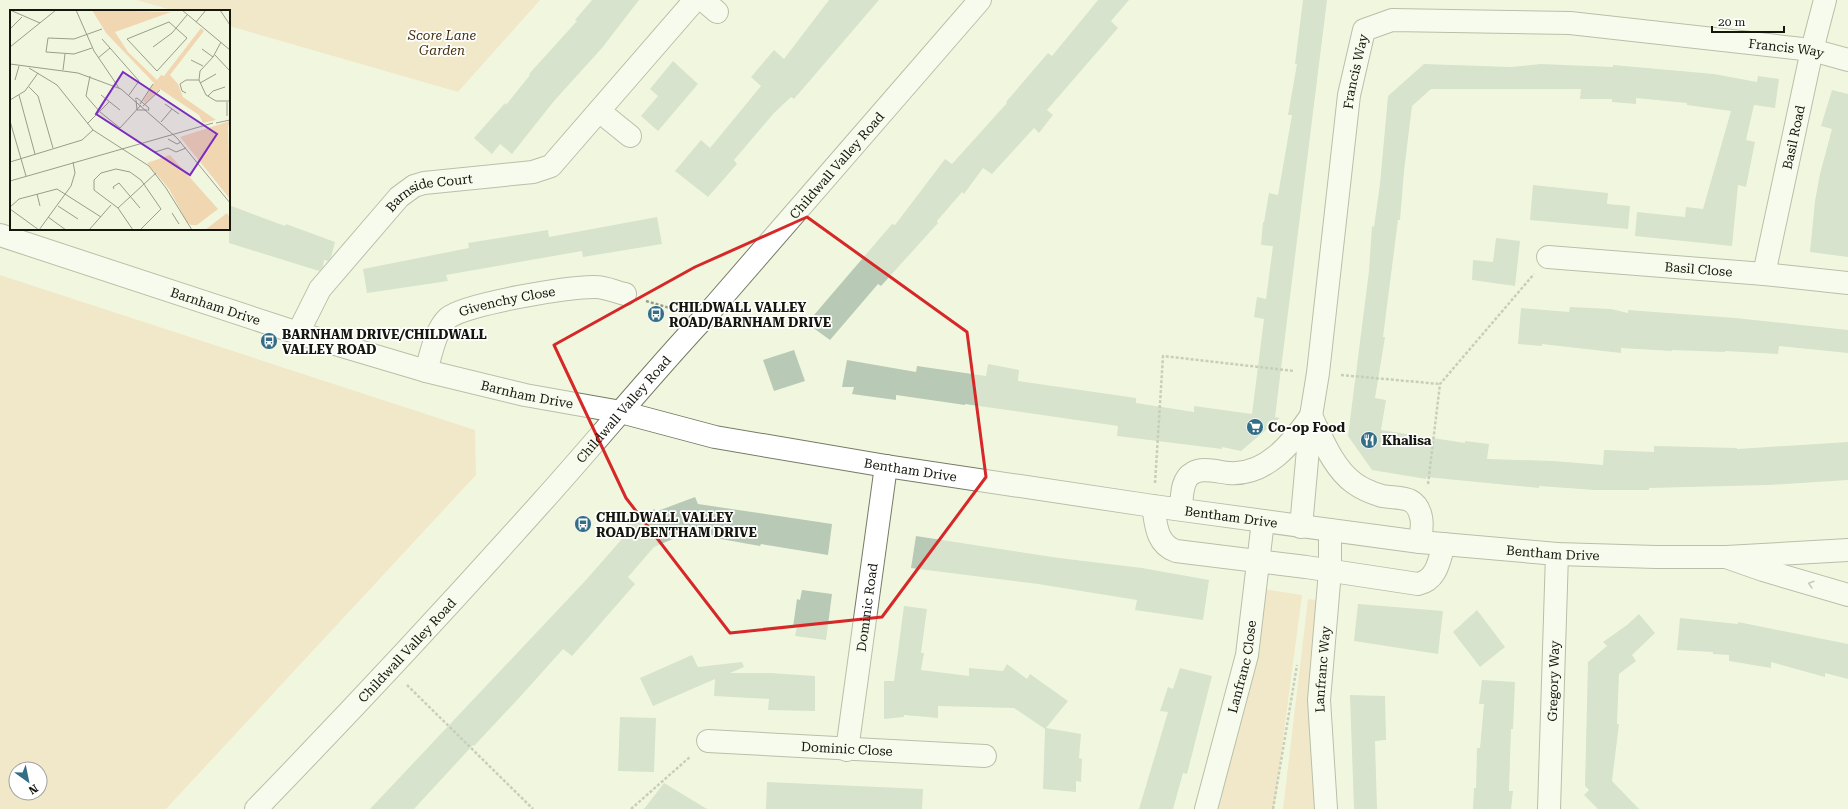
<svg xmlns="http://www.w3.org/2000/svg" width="1848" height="809" viewBox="0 0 1848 809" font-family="'Roboto Serif',serif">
  <rect width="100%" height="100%" fill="#f1f7df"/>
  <!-- green -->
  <g fill="#f1d6b2" fill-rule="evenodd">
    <polygon points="136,0 540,0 458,92 229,26 229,11 175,11"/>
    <path d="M0 275 475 430 476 475 166 809H0ZM16 769H40V793H16Z"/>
    <polygon points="1264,589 1302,595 1274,809 1214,809"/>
    <polygon points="1308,599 1318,600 1317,809 1283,809"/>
  </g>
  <!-- building -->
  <g fill="#b8c9b6">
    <polygon points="592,0 639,0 602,48 554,101 512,154 500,144 492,154 474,138 505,103 506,105 530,75 529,74 577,21 575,20"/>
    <polygon points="829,0 879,0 794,99 791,97 774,113 734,160 737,164 708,197 675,171 701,140 710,148 761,86 751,77 774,50 784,59"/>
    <polygon points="1098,0 1129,0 1111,21 1118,28 1047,110 1053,115 1039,133 1034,128 992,174 983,168 964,194 962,192 937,221 938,223 881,286 878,284 830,340 812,327 814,325 810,322 816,316 814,315 892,224 895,225 945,159 952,164 1007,103 1006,102 1048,53 1052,56"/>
    <polygon points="1303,0 1327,0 1275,417 1280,418 1241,451 1222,447 1222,449 1117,436 1118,426 965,404 965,405 896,395 896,400 852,394 854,387 842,387 847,360 916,372 917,366 986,376 988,364 1019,370 1018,381 1136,398 1136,403 1194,412 1194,406 1252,414 1264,319 1254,317 1257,297 1266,299 1273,246 1261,245 1263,222 1264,222 1269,193 1278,195 1292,115 1288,115 1297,64 1295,64"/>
    <polygon points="673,61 698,84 658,131 641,116 658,96 650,89"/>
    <polygon points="1424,64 1511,67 1541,64 1613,67 1613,65 1714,74 1757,82 1758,76 1779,79 1775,108 1754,105 1746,140 1755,142 1746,187 1738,185 1732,246 1635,236 1637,212 1685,217 1686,207 1703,209 1731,111 1687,105 1687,103 1636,98 1636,104 1612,102 1612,99 1580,99 1581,89 1431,89 1412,106 1404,171 1400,220 1398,220 1383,337 1385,337 1375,398 1386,400 1381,430 1465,443 1465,441 1489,444 1487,459 1553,461 1603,465 1604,450 1654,452 1654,446 1737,448 1737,449 1848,442 1848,480 1769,485 1649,488 1649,490 1595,490 1539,486 1539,488 1426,477 1426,479 1372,470 1348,436 1369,271 1372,226 1374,227 1380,184 1388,96"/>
    <polygon points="1832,90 1848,94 1848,257 1810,252 1815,201 1820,174 1832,129 1821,126"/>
    <polygon points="1533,185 1608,193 1607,204 1630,206 1628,229 1530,220"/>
    <polygon points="229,205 285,226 286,224 335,242 331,257 328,261 324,260 323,267 319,271 229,243"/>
    <polygon points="657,217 662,244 583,257 582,251 446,275 448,281 367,293 363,269 469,248 468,243 548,230 549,237"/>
    <polygon points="1496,238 1520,241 1515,286 1472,280 1473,260 1493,262"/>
    <polygon points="1570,307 1611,309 1628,313 1628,310 1735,318 1848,330 1848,353 1779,346 1778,354 1725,351 1725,352 1672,350 1672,351 1621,348 1621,353 1542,344 1542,346 1518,344 1521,308 1569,312"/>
    <polygon points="794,350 805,381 774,391 763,360"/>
    <polygon points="695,497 698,504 832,524 828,555 761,544 760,546 687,533 654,547 628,577 635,584 587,639 572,656 563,649 519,698 474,746 473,745 414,809 370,809 585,581 629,531 626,521 655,509 655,512"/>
    <polygon points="916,536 1059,558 1142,568 1209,580 1203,620 1135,610 1137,600 1038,584 911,568"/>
    <polygon points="802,590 832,594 826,640 795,636 797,627 793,627 797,599 800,600"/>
    <polygon points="1358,604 1443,611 1438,654 1354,641"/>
    <polygon points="904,606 927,609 921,653 924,653 921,670 969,676 969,668 1003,671 1007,664 1027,679 1030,674 1068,701 1046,728 1081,734 1079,758 1082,759 1081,782 1076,781 1076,792 1043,789 1045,729 1014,708 938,706 938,718 904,715 904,717 884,719 884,681 894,681"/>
    <polygon points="1477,610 1505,647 1480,667 1453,632"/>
    <polygon points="1639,614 1655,633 1632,655 1636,661 1619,674 1617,724 1619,724 1612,781 1639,809 1598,809 1584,795 1589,790 1585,786 1588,662 1607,646 1603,642 1627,625"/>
    <polygon points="1680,618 1738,624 1738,622 1848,644 1848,679 1825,673 1825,677 1771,662 1771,668 1729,661 1729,655 1713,654 1713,652 1677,650"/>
    <polygon points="692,655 698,667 742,662 744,667 730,673 770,673 815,676 815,711 768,710 769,699 714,696 715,679 653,706 640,678"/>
    <polygon points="1180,668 1212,676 1187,774 1183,773 1173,809 1139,809 1168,712 1160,711 1168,687 1173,689"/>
    <polygon points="1482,680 1515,682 1513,729 1511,729 1509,791 1513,791 1511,809 1473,809 1474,788 1476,788 1477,748 1480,748 1484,704 1479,704"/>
    <polygon points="1350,695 1385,696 1386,740 1375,741 1377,809 1354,809"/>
    <polygon points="620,717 656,718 654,772 618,771"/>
    <polygon points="767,782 923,789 922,809 766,809"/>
    <polygon points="664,783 707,809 644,809"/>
  </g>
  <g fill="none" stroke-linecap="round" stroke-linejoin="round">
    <!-- street casing -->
    <g stroke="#757b66" stroke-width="24">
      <g id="street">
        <polyline points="703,0 717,12"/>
        <polyline points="599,111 630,136"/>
        <path id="s1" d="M1548 257 1764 274 1848 283"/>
        <path id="s2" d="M1764 274 1812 50 1825 0"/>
        <path id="s3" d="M298 333 320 289 399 197 414 186 424 183 533 172 551 166 695 0"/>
        <path id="s4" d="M426 371C431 355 435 330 448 318 464 304 572 286 596 287 605 287 616 292 625 294"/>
        <path d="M1153 506C1156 524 1156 544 1176 551L1306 567 1418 584C1437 580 1439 561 1444 544"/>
        <path d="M1181 509C1182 497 1181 479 1193 473 1202 467 1218 472 1229 473 1266 476 1292 443 1311 416 1322 438 1333 468 1354 483 1362 489 1372 493 1382 496 1399 499 1416 494 1421 517 1423 524 1421 534 1420 542"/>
        <path id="s5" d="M1301 527 1311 416 1318 373 1349 95 1364 30 1392 20 1570 23 1812 50 1848 60"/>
        <polyline points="1726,557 1763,570 1848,595"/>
        <path id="s6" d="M708 741 985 756"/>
        <path id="s7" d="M847 750 886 466"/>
        <path id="s8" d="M1206 809 1247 655 1263 521"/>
        <path id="s9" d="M1326 809 1319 700 1330 571V530"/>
        <path id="s10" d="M1549 809 1557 554"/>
      </g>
    </g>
    <!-- secondary casing -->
    <g stroke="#757b66" stroke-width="24">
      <g id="secondary">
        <path id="s11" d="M0 235 298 333 426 371 525 395 621 412 715 437 886 466 1153 506 1420 542 1557 554 1656 557H1726L1848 550"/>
        <path id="s12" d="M256 809C353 709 448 607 541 503 596 442 648 378 704 318L980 0"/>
      </g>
    </g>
    <!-- path -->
    <g stroke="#989c8a" stroke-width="2.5" stroke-dasharray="3 2" stroke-linecap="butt">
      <polyline points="646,301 680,311"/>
      <polyline points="1341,375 1440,384"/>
      <polyline points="1155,483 1163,356 1294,371"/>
      <polyline points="1428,484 1440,384 1534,274"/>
      <polyline points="407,685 533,809"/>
      <polyline points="631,809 691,756"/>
      <polyline points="1273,809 1297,665"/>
    </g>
    <!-- street -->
    <use href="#street" stroke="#fff" stroke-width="22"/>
    <!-- secondary -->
    <use href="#secondary" stroke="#fff" stroke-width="22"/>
  </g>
  <!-- one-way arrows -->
  <defs><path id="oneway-chevron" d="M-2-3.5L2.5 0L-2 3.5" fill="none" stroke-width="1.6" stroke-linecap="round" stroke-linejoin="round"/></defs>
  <use stroke="#969793" href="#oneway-chevron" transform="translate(1811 584) rotate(-164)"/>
  <!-- marked area -->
  <path d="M0 0H1848V809H0ZM807 217 967 332 986 477 882 617 730 633 626 498 554 345 695 267Z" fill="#f1f7df" fill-opacity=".55" fill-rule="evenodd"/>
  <path fill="none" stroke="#d62828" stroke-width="3" stroke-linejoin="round" d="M807 217 967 332 986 477 882 617 730 633 626 498 554 345 695 267Z"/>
  <!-- icons -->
  <defs>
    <g id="bus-disc" transform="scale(0.9)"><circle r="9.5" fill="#346d86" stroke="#fff"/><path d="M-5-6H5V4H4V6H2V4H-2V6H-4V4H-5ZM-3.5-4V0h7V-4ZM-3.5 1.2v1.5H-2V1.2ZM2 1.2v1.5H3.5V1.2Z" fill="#fff"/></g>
    <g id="supermarket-disc" transform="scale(0.9)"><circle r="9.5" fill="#346d86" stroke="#fff"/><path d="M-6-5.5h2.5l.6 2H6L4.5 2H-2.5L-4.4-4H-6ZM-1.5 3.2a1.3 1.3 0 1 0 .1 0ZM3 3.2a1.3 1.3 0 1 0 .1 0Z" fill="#fff"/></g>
    <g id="restaurant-disc" transform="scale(0.9)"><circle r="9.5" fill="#346d86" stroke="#fff"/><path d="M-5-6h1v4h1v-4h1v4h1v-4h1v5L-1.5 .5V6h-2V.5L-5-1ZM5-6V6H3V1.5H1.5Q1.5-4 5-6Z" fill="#fff"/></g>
  </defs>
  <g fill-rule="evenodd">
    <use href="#bus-disc" x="656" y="314"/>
    <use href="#bus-disc" x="269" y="341"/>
    <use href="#supermarket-disc" x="1255" y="427"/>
    <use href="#restaurant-disc" x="1369" y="440"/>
    <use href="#bus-disc" x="583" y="524"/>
  </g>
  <g text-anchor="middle" stroke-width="3.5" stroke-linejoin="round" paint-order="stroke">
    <!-- park labels -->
    <g font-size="13" font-style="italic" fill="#442e0a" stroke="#fff">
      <text x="442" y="40">Score Lane<tspan x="442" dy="15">Garden</tspan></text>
    </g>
    <!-- street labels -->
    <g font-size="13" fill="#15170e" stroke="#fff">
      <text dy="5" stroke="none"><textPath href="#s5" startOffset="927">Francis Way</textPath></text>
      <text dy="5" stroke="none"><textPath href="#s5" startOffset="459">Francis Way</textPath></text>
      <text dy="5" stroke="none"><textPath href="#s2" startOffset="140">Basil Road</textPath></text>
      <text dy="5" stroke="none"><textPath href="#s12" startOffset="867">Childwall Valley Road</textPath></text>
      <text dy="5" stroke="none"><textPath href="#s3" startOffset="201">Barnside Court</textPath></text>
      <text dy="5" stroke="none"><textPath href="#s1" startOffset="151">Basil Close</textPath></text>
      <text dy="5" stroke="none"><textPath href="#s4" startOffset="120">Givenchy Close</textPath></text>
      <text dy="5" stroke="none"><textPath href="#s11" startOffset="227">Barnham Drive</textPath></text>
      <text dy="5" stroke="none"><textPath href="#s11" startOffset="551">Barnham Drive</textPath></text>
      <text dy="5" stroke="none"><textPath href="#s12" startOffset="543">Childwall Valley Road</textPath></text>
      <text dy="5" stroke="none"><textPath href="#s11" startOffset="942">Bentham Drive</textPath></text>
      <text dy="5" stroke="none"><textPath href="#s11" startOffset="1266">Bentham Drive</textPath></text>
      <text dy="5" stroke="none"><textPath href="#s11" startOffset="1590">Bentham Drive</textPath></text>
      <text dy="5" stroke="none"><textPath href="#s7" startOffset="144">Dominic Road</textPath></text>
      <text dy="5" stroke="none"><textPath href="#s12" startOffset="219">Childwall Valley Road</textPath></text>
      <text dy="5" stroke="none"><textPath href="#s8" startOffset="147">Lanfranc Close</textPath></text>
      <text dy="5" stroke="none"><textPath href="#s9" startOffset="140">Lanfranc Way</textPath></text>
      <text dy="5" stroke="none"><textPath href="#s10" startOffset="128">Gregory Way</textPath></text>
      <text dy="5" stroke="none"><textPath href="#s6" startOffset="139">Dominic Close</textPath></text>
    </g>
    <!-- poi labels -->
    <g font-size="13" font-weight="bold" fill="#15170e" stroke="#fff" text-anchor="start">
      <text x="669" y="312">CHILDWALL VALLEY<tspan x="669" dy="15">ROAD/BARNHAM DRIVE</tspan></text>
      <text x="282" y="339">BARNHAM DRIVE/CHILDWALL<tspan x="282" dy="15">VALLEY ROAD</tspan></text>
      <text x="1268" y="432">Co-op Food</text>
      <text x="1382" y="445">Khalisa</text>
      <text x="596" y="522">CHILDWALL VALLEY<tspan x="596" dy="15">ROAD/BENTHAM DRIVE</tspan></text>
    </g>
  </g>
  <!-- overview -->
  <g transform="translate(10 10)">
    <rect width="220" height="220" fill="#f1f7df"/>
    <path d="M82 0 161 2 105 22 118 42 147 70 151 65 154 66 191 18 194 21 160 65 168 74 173 87 206 110 193 113 189 105 150 79 135 93 133 91 144 73 96 23ZM220 111 218 117 220 189 170 127ZM160 145 208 199 187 215H181L177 212 159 179 137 153ZM217 203 220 208V217L217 220H195Z" fill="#f1d6b2"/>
    <path fill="none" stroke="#999d8b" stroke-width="1" d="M0 0 30 13M66 0 84 41 109 78M172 0 220 40M210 0 220 15M159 12 177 28 147 61 117 29ZM186 12 196 0M0 19 12 7M92 29 100 38M211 32 203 47 190 61 189 70 196 85 206 91H220M0 37 46 0M143 37 162 23 177 5M82 38 64 44 36 42 38 28 64 29 92 19M192 39 203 47M205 45 219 60M88 48 100 38 129 71 119 85M181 50 193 56M0 54 68 63 111 79 167 128 220 193M19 58 47 75 83 120 139 156 156 178 182 220M53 60 55 44M80 66 76 86 90 102 110 118 131 95M5 70 9 56M190 73 206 64M19 77 28 86 43 138M176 83 172 81 170 74 176 70H189M9 85 25 144M91 85 110 100M198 86 203 81 215 77M125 89 127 88 139 98 138 101M0 90 15 81 28 63M126 90 127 100H137M217 92V106M130 94 143 74M155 94 169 104M133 96 150 80M0 111 16 166M151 112 162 99M206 113 220 110M77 114 99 92M158 129 167 134 171 132M145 142 158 138 166 142 176 138M0 152 72 130 83 120M0 171 203 113M104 179 103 177 109 173 130 198M27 184 30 196M48 196 68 209M0 197 9 189 47 179 91 207M108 198 146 163M0 199 29 220M162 203 169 214M38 207 56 220M29 220 61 176 65 163 63 152M79 220 101 195M123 220 108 198 84 180V170L91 163 106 159 120 162 131 170 151 199 130 220"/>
    <path fill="#7b2cbf" fill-opacity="0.15" stroke="#7b2cbf" stroke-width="2" d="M113 62 207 124 180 165 86 104Z"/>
    <rect width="220" height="220" fill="none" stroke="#15170e" stroke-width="2"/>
  </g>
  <!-- north arrow -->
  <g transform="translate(28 781) rotate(147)"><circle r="19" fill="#ffffff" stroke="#a1a29f"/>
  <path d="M0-3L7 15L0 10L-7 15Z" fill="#346d86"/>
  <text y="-6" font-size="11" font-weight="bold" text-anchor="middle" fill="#15170e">N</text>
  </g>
  <!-- scale -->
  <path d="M1712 26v6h72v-6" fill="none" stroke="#15170e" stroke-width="2"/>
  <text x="1718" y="26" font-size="12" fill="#15170e" stroke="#ffffff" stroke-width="3" paint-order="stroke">20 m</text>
</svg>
